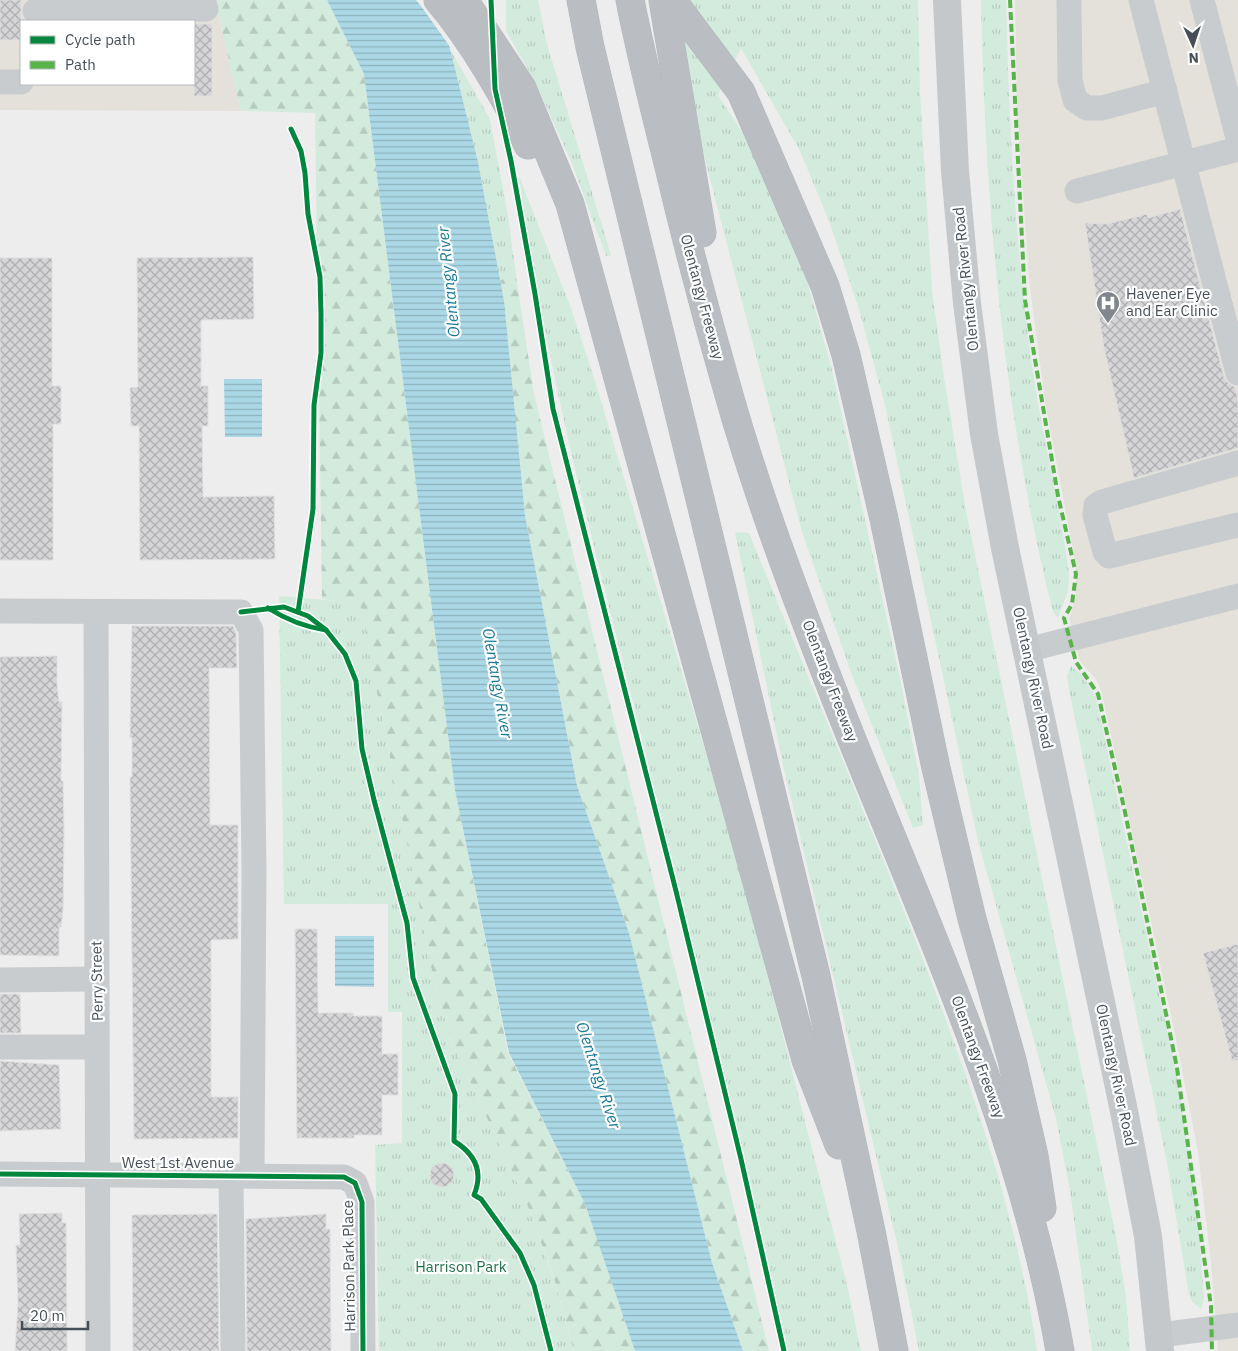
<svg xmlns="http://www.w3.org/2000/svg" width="1238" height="1351" viewBox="0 0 1238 1351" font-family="'IBM Plex Sans',sans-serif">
  <defs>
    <pattern id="grass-tufts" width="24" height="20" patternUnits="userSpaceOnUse" patternTransform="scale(1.25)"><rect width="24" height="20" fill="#d3ebdd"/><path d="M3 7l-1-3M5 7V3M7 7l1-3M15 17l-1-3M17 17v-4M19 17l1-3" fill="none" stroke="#b6cbc0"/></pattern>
    <pattern id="forest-firs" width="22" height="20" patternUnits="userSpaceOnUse" patternTransform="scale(1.25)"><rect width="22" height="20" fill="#d3ebdd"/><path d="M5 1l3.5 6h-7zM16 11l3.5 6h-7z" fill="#b6cbc0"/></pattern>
    <pattern id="water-rules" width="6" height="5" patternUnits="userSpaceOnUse" patternTransform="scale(1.25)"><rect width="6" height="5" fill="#abd8e6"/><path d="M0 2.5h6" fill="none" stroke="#8db2bd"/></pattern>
    <pattern id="building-cross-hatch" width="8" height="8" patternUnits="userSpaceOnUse" patternTransform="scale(1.25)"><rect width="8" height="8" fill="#d5d5d7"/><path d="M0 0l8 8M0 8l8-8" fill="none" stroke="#afafb1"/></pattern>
  </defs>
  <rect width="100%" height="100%" fill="#eeeded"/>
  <!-- commercial -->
  <g fill="#e3e1da" fill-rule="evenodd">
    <path d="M0 0H215L241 111 0 110ZM21 21H194V84H21Z"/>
    <polygon points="1015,0 1238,0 1238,1351 1218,1351 1211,1263 1198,1152 1174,1029 1102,693 1097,681 1080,661 1069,619 1076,597 1076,566 1045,401 1029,280 1017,106"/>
  </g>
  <!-- grass -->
  <g fill="url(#grass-tufts)">
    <polygon points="506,0 538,0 547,44 611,255 606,256 571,161 534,80 506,31"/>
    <polygon points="672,0 918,0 920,92 932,290 944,377 966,511 1117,1241 1126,1297 1130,1351 1092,1351 1070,1191 1056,1119 978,841 885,405 858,306 829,221 800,151 741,48 718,95 748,141 779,204 807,280 831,366 900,678 919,776 923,825 913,828 852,675 802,532 696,125"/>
    <path d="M981 0H1006C1009 122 1015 244 1032 366 1042 435 1060 504 1069 574L1068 591 1058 618 1053 612C1003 413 985 205 981 0Z"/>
    <polygon points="450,49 490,119 508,216 517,282 508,275 500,281 478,162"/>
    <path d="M519 176 571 308 595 381 739 864 848 1289 861 1351H787C738 1157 697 962 649 767 601 571 546 376 519 176Z"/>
    <path d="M735 532 749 533C802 662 856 791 908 921 963 1061 1015 1202 1037 1351H919L900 1256 783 765Z"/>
    <polygon points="279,596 360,603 436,991 455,1049 527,1204 554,1279 574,1351 379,1351 375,1145 402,1143 402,1012 388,1012 388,904 284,904"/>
    <polygon points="1071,666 1082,675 1096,697 1179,1087 1198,1217 1204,1298 1201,1309 1192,1302 1188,1290 1167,1163 1069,690 1067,676"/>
  </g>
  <!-- forest -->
  <g fill="url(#forest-firs)">
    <polygon points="215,0 327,0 364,74 455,790 508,1053 585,1204 635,1351 574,1351 554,1278 527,1204 455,1049 436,991 360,604 322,599 315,113 241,111"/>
    <polygon points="508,275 517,282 534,394 769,1351 743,1351 712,1263 629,933 577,786 525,515 500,281"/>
  </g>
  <!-- water -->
  <g fill="url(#water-rules)">
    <polygon points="327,0 438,0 478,162 504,301 525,515 577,786 629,933 712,1263 743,1351 635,1351 585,1204 509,1053 455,790 364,74"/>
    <polygon points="224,379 262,379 262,437 225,437"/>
    <polygon points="335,936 374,936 374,987 335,986"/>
  </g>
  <!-- pier -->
  <polygon fill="#eeeded" points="416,0 441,0 453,51 421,6"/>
  <!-- building -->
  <g fill="url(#building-cross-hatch)" stroke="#dfdfe0">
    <rect x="0" y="0" width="21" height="40"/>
    <rect x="194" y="24" width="18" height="72"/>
    <polygon points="1180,209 1224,377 1228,383 1235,387 1238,400 1238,448 1134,478 1104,348 1085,223 1107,224 1147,214 1148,218"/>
    <polygon points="253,257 254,319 201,320 201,386 208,386 208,426 202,426 203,497 274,496 275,559 140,560 139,426 131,426 130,388 138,387 137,258"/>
    <polygon points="0,258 52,258 52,386 61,386 61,424 53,424 53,560 0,560"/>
    <polygon points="132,626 233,626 236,633 237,668 209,668 210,825 238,825 238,939 211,940 211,1097 238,1097 238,1138 134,1139 130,777 132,777 132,737 130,738"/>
    <polygon points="57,656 57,685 59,702 62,702 61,781 63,781 64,831 63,910 61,927 59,927 59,956 0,955 0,657"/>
    <polygon points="295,929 317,929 318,1013 353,1013 353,1016 382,1016 382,1054 398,1054 398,1095 382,1095 382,1135 354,1135 354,1138 297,1138"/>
    <polygon points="1238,944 1238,1060 1232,1061 1203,953"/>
    <polygon points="0,994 20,994 21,1033 0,1033"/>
    <polygon points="0,1061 59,1065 61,1129 0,1131"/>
    <circle cx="442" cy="1175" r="12"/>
    <polygon points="62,1213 62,1223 66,1223 67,1351 15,1351 18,1303 16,1245 20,1245 19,1214"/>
    <polygon points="217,1214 219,1351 133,1351 132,1215"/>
    <polygon points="326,1214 326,1229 330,1229 331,1351 247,1351 246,1219"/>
  </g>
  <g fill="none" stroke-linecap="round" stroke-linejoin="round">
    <!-- highway casing -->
    <g stroke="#b3b7bc" stroke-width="29">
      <g id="highway">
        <path d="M438 0C471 39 507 99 528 145"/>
        <polyline points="464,0 522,88 570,204 806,1060 839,1145"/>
        <polyline points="581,0 590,47 816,976 871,1231 894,1351"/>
        <path d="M630 0C641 56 655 111 669 167 687 243 707 319 729 395 757 493 793 589 830 684 915 903 1020 1118 1060 1351"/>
        <polyline points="663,0 702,233"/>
        <polyline points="672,0 741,92 825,286 846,355 884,519 936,768 972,919 1012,1060 1034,1156 1042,1208"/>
      </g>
    </g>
    <!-- minor -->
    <g stroke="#c9ccce" stroke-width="25">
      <polyline points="1069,0 1070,80 1075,100 1087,108 1102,108 1165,91"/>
      <polyline points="1141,0 1238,373"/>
      <polyline points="1202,0 1238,138"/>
      <polyline points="35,11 206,9 203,0"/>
      <polyline points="0,82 21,82"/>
      <polyline points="1077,191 1238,149"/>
      <polyline points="1238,463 1102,502 1096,506 1095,515 1105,552 1109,556 1238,525"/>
      <polyline points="0,611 241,612 251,630 254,871 252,1175"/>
      <polyline points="96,612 98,1351"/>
      <polyline points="1027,650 1238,596"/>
      <polyline points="0,980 96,979"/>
      <polyline points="0,1047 97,1047"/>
      <polyline points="0,1174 344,1177 355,1183 362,1202 363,1351"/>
      <polyline points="231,1175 233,1351"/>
      <polyline points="1160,1335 1238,1325"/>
    </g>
    <!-- major -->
    <polyline stroke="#c5c8cb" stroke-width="28" points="947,0 955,171 967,303 984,434 1005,548 1124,1111 1148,1236 1160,1351"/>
    <!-- highway -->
    <use href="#highway" stroke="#babec2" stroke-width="28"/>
    <!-- quiet -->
    <polyline stroke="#57b448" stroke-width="4" stroke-dasharray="8 4" stroke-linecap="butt" points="1010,0 1025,300 1058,496 1076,574 1072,604 1064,618 1076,662 1098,694 1125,812 1177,1068 1211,1306 1212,1351"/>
    <!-- cycleway casing -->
    <g stroke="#fff" stroke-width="8">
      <g id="cycleway">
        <polyline points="491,0 495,89 511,161 535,294 553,409 676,891 741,1159 784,1351"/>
        <polyline points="291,129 301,151 305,173 308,214 320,277 321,314 321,353 314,405 313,509 298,612"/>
        <path d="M268 608C287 620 304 627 326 630"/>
        <path d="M241 612 284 607 308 616 326 630 345 654 356 681 362 749 374 800 407 923 413 978 455 1094 454 1141C475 1154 484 1171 474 1195L481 1199 520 1253 534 1285 551 1351"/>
        <polyline points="0,1174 344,1177 355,1183 362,1202 363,1351"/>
      </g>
    </g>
    <!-- cycleway -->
    <use href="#cycleway" stroke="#00873e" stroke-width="5"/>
  </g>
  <!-- icons -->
  <defs>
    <g id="hospital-pin" transform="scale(1.25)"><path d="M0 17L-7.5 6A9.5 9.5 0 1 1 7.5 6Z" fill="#81868c" stroke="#fff"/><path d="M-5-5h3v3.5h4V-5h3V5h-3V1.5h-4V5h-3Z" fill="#fff"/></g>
  </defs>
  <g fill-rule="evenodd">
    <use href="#hospital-pin" x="1108" y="303"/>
  </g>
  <g text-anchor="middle" stroke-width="4.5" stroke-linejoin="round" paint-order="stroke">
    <!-- street labels -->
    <g font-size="15" fill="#464f58" stroke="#fff">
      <text transform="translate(966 279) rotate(-96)" y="5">Olentangy River Road</text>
      <text transform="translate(702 297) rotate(75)" y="5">Olentangy Freeway</text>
      <text transform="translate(1033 678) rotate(78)" y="5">Olentangy River Road</text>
      <text transform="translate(830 681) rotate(69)" y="5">Olentangy Freeway</text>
      <text transform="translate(97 981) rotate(-91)" y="5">Perry Street</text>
      <text transform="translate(978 1057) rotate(70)" y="5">Olentangy Freeway</text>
      <text transform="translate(1116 1075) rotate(78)" y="5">Olentangy River Road</text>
      <text x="178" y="1168">West 1st Avenue</text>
      <text transform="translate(349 1266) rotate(-91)" y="5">Harrison Park Place</text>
    </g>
    <!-- poi labels -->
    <g font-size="15" fill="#464f58" stroke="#fff" text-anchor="start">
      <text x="1126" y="299">Havener Eye<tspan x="1126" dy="17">and Ear Clinic</tspan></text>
    </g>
    <!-- park labels -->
    <g font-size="15" fill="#1e724a" stroke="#fff">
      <text x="461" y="1272">Harrison Park</text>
    </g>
    <!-- water labels -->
    <g font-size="16" font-style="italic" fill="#187a99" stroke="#fff">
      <text transform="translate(448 282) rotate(-96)" y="6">Olentangy River</text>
      <text transform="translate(498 683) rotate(80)" y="6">Olentangy River</text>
      <text transform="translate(599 1075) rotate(72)" y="6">Olentangy River</text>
    </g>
  </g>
  <!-- legend -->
  <rect x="20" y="20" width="175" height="65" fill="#ffffff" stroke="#b5b9bc"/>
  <rect x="30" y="36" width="25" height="8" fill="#00873e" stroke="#b5b9bc"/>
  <text x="65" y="45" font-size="15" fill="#464f58">Cycle path</text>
  <rect x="30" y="61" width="25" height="8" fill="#57b448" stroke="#b5b9bc"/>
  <text x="65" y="70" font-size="15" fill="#464f58">Path</text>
  <!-- north arrow -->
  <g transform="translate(1193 45) rotate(177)" stroke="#ffffff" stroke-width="4" paint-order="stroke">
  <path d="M0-4L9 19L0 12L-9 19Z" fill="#464f58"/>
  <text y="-8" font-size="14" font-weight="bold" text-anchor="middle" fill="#464f58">N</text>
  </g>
  <!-- scale -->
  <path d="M22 1321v8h66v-8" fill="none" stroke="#464f58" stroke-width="2.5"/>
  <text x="30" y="1321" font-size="15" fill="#464f58" stroke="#ffffff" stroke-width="4" paint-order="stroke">20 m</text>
</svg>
